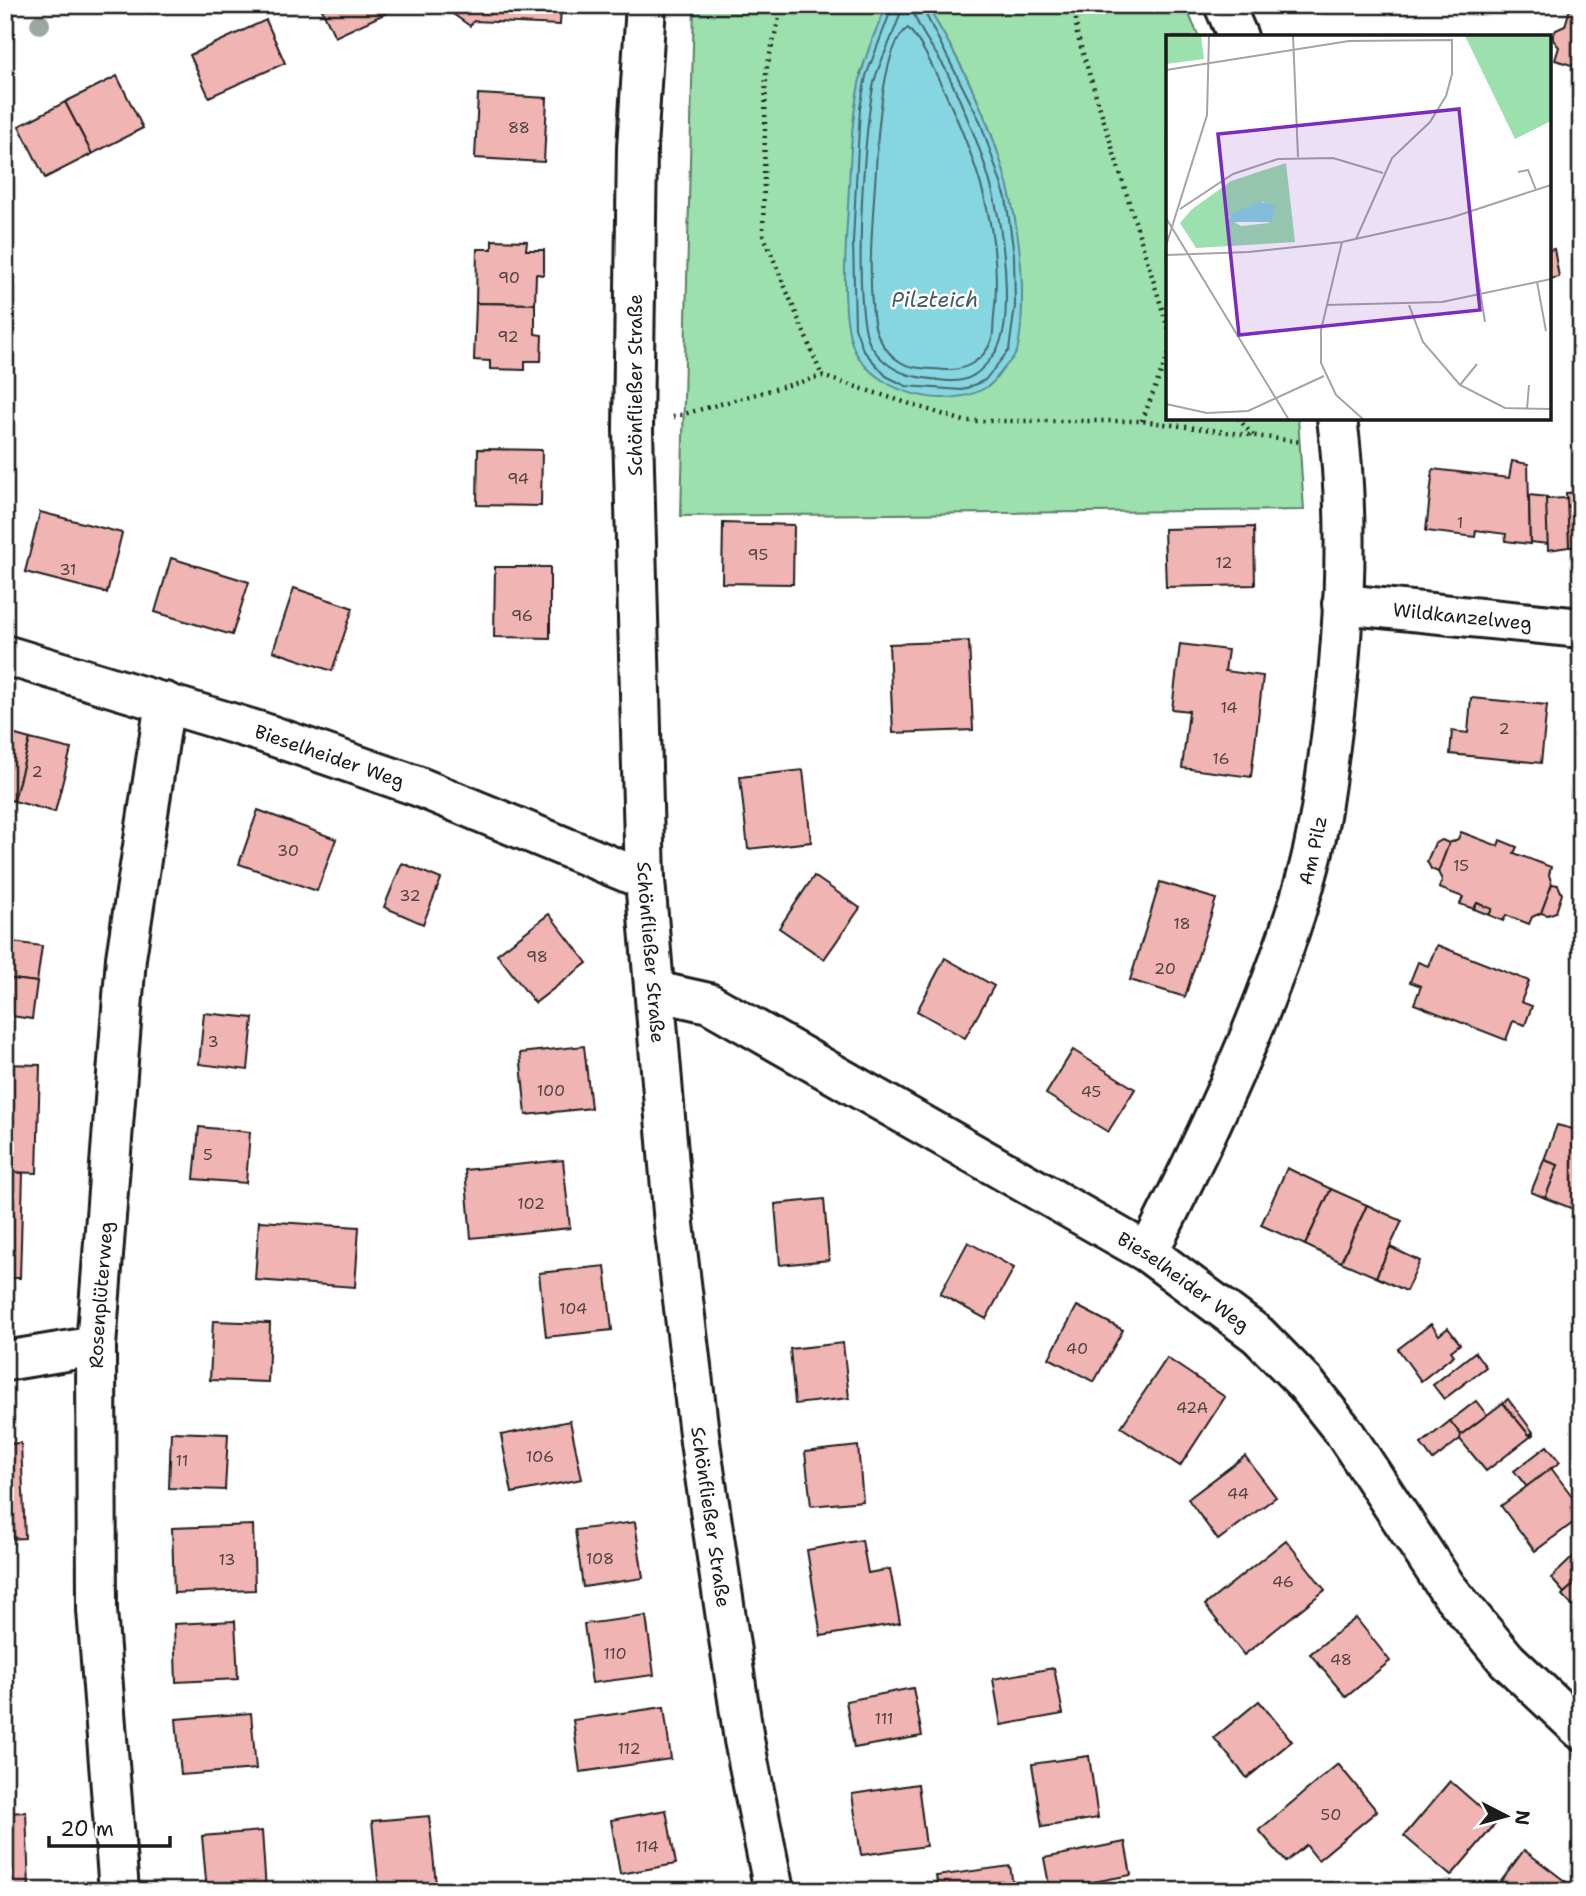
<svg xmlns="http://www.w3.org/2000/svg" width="1586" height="1896" viewBox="0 0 1586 1896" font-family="'Shantell Sans',sans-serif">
  <rect width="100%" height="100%" fill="#fff"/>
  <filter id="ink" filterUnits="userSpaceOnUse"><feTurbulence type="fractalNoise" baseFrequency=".0143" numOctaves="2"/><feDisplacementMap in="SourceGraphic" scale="14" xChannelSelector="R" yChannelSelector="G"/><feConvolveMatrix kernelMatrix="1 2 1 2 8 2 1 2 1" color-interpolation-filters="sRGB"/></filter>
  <g filter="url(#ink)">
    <!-- green -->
    <path fill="#9ce0ad" stroke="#5c7e64" stroke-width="2" d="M694 5H888L860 74 1022 306C1020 189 988 104 926 5H1185L1199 37H1168V418H1298L1304 510 681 516Z"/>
    <!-- water -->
    <path fill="#86d6e2" stroke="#5c8c93" stroke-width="2" d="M888 5H926C980 91 1020 185 1022 288 1022 308 1022 331 1017 351 1015 357 1008 363 1004 368 999 374 994 383 987 387 947 411 879 394 856 353 839 323 846 242 848 206 852 130 851 74 888 5Z"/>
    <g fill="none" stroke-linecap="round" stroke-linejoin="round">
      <!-- shore -->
      <g stroke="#46666b" stroke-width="2">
        <polyline points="893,5 866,76 860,108 853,241 855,327 863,350 886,376 906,386 962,390 985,380 1009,350 1015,306 1014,255 1006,198 980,121 921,5"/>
        <path d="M902 5C901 21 880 60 875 79 864 119 851 315 871 346 891 376 916 378 949 381 969 382 980 373 992 357 1006 340 1006 314 1006 292 1005 209 981 144 946 70 937 53 913 23 912 5"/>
        <path d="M908 28C922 43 931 64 940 82 975 155 1004 234 994 316 993 324 994 335 991 342 983 361 964 371 945 370 930 368 912 370 899 361 887 354 876 336 874 322 867 273 873 219 876 169 877 140 883 43 908 28Z"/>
      </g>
    </g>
    <!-- building -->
    <g fill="#f0b5b3" stroke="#1c1c1c" stroke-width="2">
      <polygon points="320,5 393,5 395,9 335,37"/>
      <polygon points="454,5 561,5 560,25 474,21 470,26 453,14 456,10"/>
      <polygon points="1571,5 1581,5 1581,68 1555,60 1559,47 1553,40 1553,35 1556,30 1565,26"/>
      <polygon points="266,20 285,63 209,97 190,55"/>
      <polygon points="117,76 143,128 92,154 65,102"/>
      <polygon points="478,94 547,98 544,162 475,158"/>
      <polygon points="65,102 92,154 45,178 19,126"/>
      <polygon points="492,240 527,241 526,250 544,250 544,275 536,274 535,304 476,303 477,249 492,249"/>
      <polygon points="1554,249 1559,277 1549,279 1549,250"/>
      <polygon points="476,303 535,304 535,334 542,335 541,361 525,361 525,370 490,369 490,361 474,360"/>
      <polygon points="478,449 542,450 541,506 477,505"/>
      <polygon points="1512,461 1528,464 1530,544 1505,541 1506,534 1476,530 1475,537 1426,531 1433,469 1509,478"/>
      <polygon points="1581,492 1581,547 1569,547 1566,493"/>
      <polygon points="1529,495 1547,497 1548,544 1530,542"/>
      <polygon points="1567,498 1569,547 1548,550 1546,499"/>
      <polygon points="40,512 122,533 107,593 25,572"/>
      <polygon points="723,523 794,525 793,584 722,583"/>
      <polygon points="1254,527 1255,585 1166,587 1164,529"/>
      <polygon points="171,558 249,582 232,635 155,612"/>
      <polygon points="495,567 550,567 550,638 494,637"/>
      <polygon points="294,588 353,608 332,671 273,651"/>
      <polygon points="969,641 973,730 893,733 889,644"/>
      <polygon points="1180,644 1228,650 1225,671 1263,676 1251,777 1182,768 1189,711 1172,709"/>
      <polygon points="1471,698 1547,705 1541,763 1450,754 1452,731 1468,733"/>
      <polygon points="5,732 30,739 14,801 5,799"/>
      <polygon points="30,739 71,749 55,812 14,801"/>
      <polygon points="1574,762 1581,763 1581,798 1571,797"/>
      <polygon points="803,770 811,842 748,849 740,777"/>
      <polygon points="258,810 336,839 317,891 239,864"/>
      <polygon points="1461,832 1498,846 1500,840 1517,847 1514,853 1551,867 1549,875 1552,884 1541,913 1532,917 1529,924 1506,915 1503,921 1489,915 1492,909 1477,903 1474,909 1460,904 1463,897 1439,888 1442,880 1438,872 1449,843 1458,839"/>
      <polygon points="1442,840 1449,843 1438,872 1431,869 1427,861 1435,843"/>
      <polygon points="402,863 441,879 423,924 384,907"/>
      <polygon points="814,876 860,908 824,959 779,928"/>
      <polygon points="1160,882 1216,899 1185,997 1130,980"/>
      <polygon points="1552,884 1558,885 1562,894 1556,912 1548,915 1541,913"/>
      <polygon points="1477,903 1492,909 1489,915 1474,909"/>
      <polygon points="549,914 587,963 535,1003 497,954"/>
      <polygon points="5,941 42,946 37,982 5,978"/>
      <polygon points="1437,945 1529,981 1521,1002 1532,1006 1525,1025 1513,1021 1506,1040 1414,1004 1421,986 1410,982 1418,962 1428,966"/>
      <polygon points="945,958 994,986 965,1038 917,1011"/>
      <polygon points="5,978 37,982 32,1019 5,1015"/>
      <polygon points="204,1013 253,1018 248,1070 199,1064"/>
      <polygon points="584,1046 591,1108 526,1115 520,1053"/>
      <polygon points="1073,1050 1135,1089 1108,1132 1046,1094"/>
      <polygon points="5,1064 40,1065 37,1173 5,1172"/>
      <polygon points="1557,1125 1581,1131 1581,1212 1545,1198 1558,1165 1544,1160"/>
      <polygon points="199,1127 250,1132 246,1183 194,1179"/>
      <polygon points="563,1160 570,1228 471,1238 465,1170"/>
      <polygon points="1544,1160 1558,1165 1545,1198 1531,1192"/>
      <polygon points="1287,1168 1331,1189 1305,1245 1261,1225"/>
      <polygon points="5,1172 23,1173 20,1278 5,1278"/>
      <polygon points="1331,1189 1367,1205 1341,1262 1305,1245"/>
      <polygon points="824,1199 829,1260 780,1265 775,1204"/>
      <polygon points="1367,1205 1402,1221 1376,1277 1341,1262"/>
      <polygon points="259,1221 359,1227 355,1287 255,1280"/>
      <polygon points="968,1242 1014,1268 986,1319 940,1294"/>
      <polygon points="1390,1247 1420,1261 1406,1291 1376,1277"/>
      <polygon points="605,1266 612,1330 546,1337 539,1273"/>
      <polygon points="1077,1306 1123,1330 1094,1382 1049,1358"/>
      <polygon points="213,1321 270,1323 268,1382 210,1380"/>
      <polygon points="1431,1324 1439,1335 1448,1328 1460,1344 1451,1351 1454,1355 1421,1381 1398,1349"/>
      <polygon points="843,1343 849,1398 795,1404 790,1349"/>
      <polygon points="1475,1352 1486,1367 1444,1399 1433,1385"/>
      <polygon points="1167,1358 1225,1397 1180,1466 1121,1427"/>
      <polygon points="1508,1399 1533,1432 1529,1435 1503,1403"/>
      <polygon points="1476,1401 1487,1415 1461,1435 1450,1421"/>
      <polygon points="1503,1403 1529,1435 1534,1434 1486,1471 1458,1437"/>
      <polygon points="570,1421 582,1479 512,1493 501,1435"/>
      <polygon points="1450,1421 1461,1435 1460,1439 1433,1460 1421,1444"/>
      <polygon points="171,1432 228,1434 225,1490 169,1488"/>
      <polygon points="21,1443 25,1538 5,1539 5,1444"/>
      <polygon points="858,1446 863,1501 811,1506 805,1452"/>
      <polygon points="1547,1446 1560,1462 1527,1487 1514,1471"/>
      <polygon points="1245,1456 1276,1497 1218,1540 1188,1499"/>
      <polygon points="1551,1468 1581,1508 1581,1517 1535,1551 1501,1506"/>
      <polygon points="635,1522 643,1578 583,1587 575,1530"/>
      <polygon points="253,1525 255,1590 174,1593 172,1528"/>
      <polygon points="862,1540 868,1573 890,1569 900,1623 821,1636 807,1550"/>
      <polygon points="1286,1540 1325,1590 1244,1655 1205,1605"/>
      <polygon points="1572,1558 1581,1567 1581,1578 1564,1593 1551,1578"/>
      <polygon points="1581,1578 1581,1615 1562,1595"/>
      <polygon points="646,1616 654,1675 592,1683 584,1624"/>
      <polygon points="1356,1618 1390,1661 1346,1697 1310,1654"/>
      <polygon points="235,1621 238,1679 176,1682 174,1624"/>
      <polygon points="1054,1668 1063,1714 1001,1725 993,1679"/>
      <polygon points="913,1688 922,1736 854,1748 846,1701"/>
      <polygon points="1259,1701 1292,1741 1247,1778 1214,1738"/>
      <polygon points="664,1707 671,1759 580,1772 573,1720"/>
      <polygon points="251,1713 256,1769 181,1775 176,1719"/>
      <polygon points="1089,1756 1098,1818 1042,1827 1032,1764"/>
      <polygon points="1338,1764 1377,1811 1318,1860 1306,1845 1286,1862 1259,1830"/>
      <polygon points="1450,1781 1497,1822 1451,1876 1404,1836"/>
      <polygon points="918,1784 926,1846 861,1855 852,1794"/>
      <polygon points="666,1810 676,1864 620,1874 611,1820"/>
      <polygon points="26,1812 29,1888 5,1889 5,1813"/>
      <polygon points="429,1816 436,1884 379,1890 372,1821"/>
      <polygon points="262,1831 266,1891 207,1891 202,1836"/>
      <polygon points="1125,1842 1131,1875 1050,1890 1044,1858"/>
      <polygon points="1524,1850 1578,1891 1494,1891"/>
      <polygon points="1010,1866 1014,1891 939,1891 936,1876"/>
    </g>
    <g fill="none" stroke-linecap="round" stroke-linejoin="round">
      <!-- minor casing -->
      <g stroke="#1c1c1c" stroke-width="44">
        <g id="minor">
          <path id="s1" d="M646 5 637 148 633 430 645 880 674 1224 700 1442 744 1740 774 1891"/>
          <polyline points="1224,5 1238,37"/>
          <path id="s2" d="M1342 604 1581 628"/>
          <path id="s3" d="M5 655 261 732 417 786 645 880"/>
          <path id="s4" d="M655 991 709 1003 1148 1253 1258 1335 1306 1384 1344 1432 1447 1588 1507 1660 1581 1730"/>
          <path id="s5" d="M1148 1253C1209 1132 1267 1012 1305 882 1318 838 1324 792 1330 746 1344 640 1351 525 1337 418"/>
          <polyline points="5,1361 96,1346"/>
          <path id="s6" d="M119 1891 97 1610 96 1346 126 958 165 702"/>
        </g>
      </g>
      <!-- path -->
      <g stroke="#1c1c1c" stroke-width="4.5" stroke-dasharray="2 5" stroke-linecap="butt">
        <polyline points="782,5 766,71 763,234 822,376"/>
        <polyline points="1075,5 1077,34 1168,328"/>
        <polyline points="673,417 822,376 964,421 1142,421 1302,442"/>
        <polyline points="1238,418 1253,436"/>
        <polyline points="1142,421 1168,355"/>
      </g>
      <!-- minor -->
      <use href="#minor" stroke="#fff" stroke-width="38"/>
    </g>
    <!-- trees -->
    <circle fill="#9ba89e" cx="40" cy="24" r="10"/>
  </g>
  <g text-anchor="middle" stroke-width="5" stroke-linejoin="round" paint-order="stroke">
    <!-- number labels -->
    <g font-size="16" fill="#514242">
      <text x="519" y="133">88</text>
      <text x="509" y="283">90</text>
      <text x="508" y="342">92</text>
      <text x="518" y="484">94</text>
      <text x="1460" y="528">1</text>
      <text x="758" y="560">95</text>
      <text x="1224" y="568">12</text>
      <text x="68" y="575">31</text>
      <text x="522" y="621">96</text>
      <text x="1229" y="713">14</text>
      <text x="1504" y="734">2</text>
      <text x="1221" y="764">16</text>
      <text x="37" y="777">2</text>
      <text x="288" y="856">30</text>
      <text x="1461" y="871">15</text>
      <text x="410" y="901">32</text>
      <text x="1182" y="929">18</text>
      <text x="537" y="962">98</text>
      <text x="1165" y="974">20</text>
      <text x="213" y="1047">3</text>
      <text x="551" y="1096">100</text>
      <text x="1091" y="1097">45</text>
      <text x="208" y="1160">5</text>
      <text x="531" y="1209">102</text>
      <text x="573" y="1314">104</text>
      <text x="1077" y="1354">40</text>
      <text x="1192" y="1413">42A</text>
      <text x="540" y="1462">106</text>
      <text x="182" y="1466">11</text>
      <text x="1238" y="1499">44</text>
      <text x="600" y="1564">108</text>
      <text x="227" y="1565">13</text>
      <text x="1283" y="1587">46</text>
      <text x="615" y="1659">110</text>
      <text x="1341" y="1665">48</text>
      <text x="884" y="1724">111</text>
      <text x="629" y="1754">112</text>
      <text x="1331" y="1820">50</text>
      <text x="647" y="1852">114</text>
    </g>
    <!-- street labels -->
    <g font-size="19" fill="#1c1c1c" stroke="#fff">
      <text transform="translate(635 385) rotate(-90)" y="7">Schönfließer Straße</text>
      <text dy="7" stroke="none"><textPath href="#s2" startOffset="121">Wildkanzelweg</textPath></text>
      <text dy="7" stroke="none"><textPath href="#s3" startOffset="340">Bieselheider Weg</textPath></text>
      <text dy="7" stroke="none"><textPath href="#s5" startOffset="436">Am Pilz</textPath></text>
      <text dy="7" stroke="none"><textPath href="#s1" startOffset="948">Schönfließer Straße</textPath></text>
      <text dy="7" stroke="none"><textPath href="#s4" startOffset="606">Bieselheider Weg</textPath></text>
      <text dy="7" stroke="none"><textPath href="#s6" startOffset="597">Rosenplüterweg</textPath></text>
      <text dy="7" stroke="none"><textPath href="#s1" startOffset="1516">Schönfließer Straße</textPath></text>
    </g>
    <!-- water labels -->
    <g font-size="21" font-style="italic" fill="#415d61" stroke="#fff">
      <text x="935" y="307">Pilzteich</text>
    </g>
  </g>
  <!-- overview -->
  <g transform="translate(1166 35)">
    <rect width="385" height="385" fill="#fff"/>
    <path d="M0 0H35L38 24 0 29ZM294 0H385V86L349 104 299 1ZM120 128 129 207 30 213 14 188 25 175 65 146ZM98 167 103 188 75 191 61 183Z" fill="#9ce0ad" fill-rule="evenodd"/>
    <path d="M92 167 109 170 106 187H61L66 179Z" fill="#86d6e2"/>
    <path fill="none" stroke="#a4a4a4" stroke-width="2" d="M127 0 132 122M0 35 183 6 286 5V39L280 61 264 87 226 123 190 204M352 137 362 135 370 155M14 174 67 139 112 124 167 123 217 138M0 183 123 385M176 207 155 295V328L170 360 198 385M0 211 41 80 43 0M0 220 83 217 176 207 284 183 385 150M310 230 319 287M371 247 380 296M160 270 276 267 385 244M243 270 257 307 294 350 339 373 385 374M294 350 311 329M0 369 41 378 82 376 158 341M361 374 363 350"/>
    <path fill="#7b2cbf" fill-opacity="0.15" stroke="#7b2cbf" stroke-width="3.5" d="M293 74 314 275 73 300 52 99Z"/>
    <rect width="385" height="385" fill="none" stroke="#1c1c1c" stroke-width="3.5"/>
  </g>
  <!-- margin -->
  <rect width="1586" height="1896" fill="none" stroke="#fff" stroke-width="28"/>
  <rect x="14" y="14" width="1558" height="1868" fill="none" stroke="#1c1c1c" stroke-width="2.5" filter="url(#ink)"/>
  <!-- north arrow -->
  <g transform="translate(1506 1816) rotate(96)" stroke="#ffffff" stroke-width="5" paint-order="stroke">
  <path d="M0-5L12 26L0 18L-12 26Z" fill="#1c1c1c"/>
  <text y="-10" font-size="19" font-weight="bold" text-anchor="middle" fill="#1c1c1c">N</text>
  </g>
  <!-- scale -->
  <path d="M49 1836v10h121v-10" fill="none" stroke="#1c1c1c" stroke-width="3.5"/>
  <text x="60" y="1836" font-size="21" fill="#1c1c1c" stroke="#ffffff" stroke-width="5" paint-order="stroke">20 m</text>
</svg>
